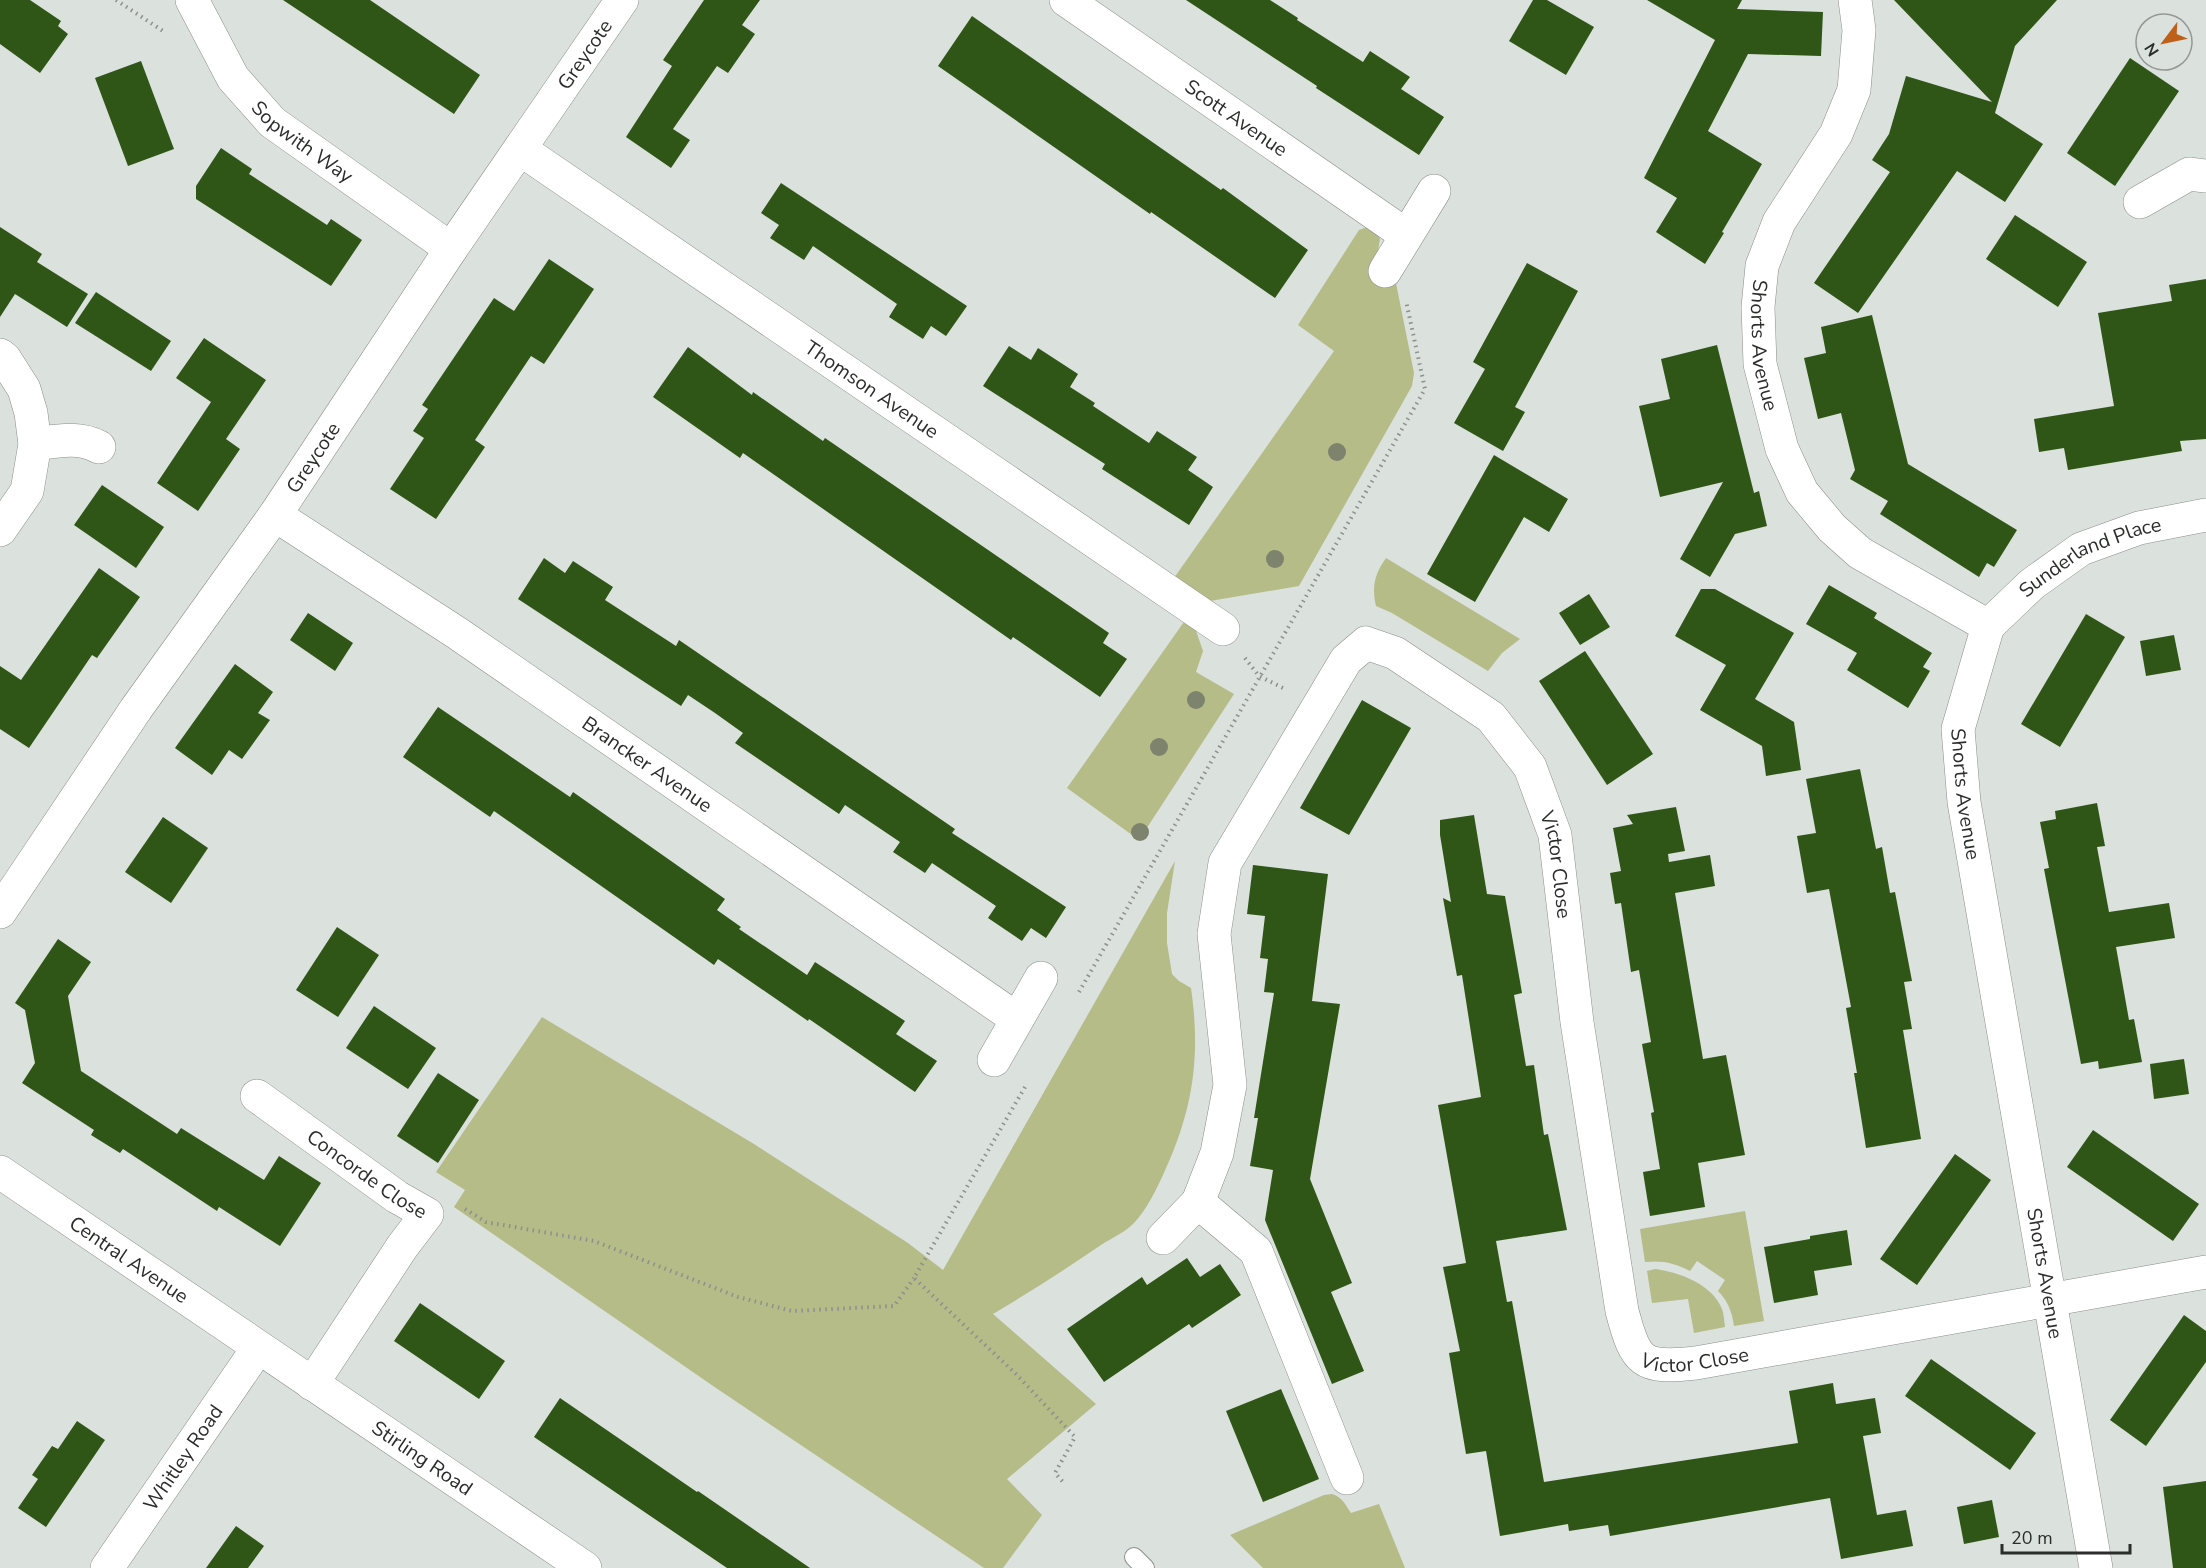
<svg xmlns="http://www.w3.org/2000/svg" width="2206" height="1568" viewBox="0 0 2206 1568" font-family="'Nunito Sans',sans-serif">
  <rect width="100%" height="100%" fill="#dbe1dd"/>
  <!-- green -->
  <g fill="#b5bc88">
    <polygon points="1373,225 1380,239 1375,269 1396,283 1414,373 1412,386 1299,586 1204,602 1174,578 1334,351 1298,325 1359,230"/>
    <path d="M1386 558 1520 639 1502 653 1488 671 1392 613 1376 606C1372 587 1374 575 1386 558Z"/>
    <polygon points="1186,619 1194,625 1203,651 1196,672 1234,694 1139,840 1067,788"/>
    <path d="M1175 861 1167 913V943L1172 974 1179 981 1191 988C1201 1057 1193 1111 1163 1175 1156 1190 1147 1209 1135 1222 1127 1231 1112 1238 1101 1245 1066 1269 1030 1292 993 1314L1096 1404 1007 1479 1042 1515 1003 1568H984L716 1388 454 1207 465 1190 436 1172 542 1017 754 1144 908 1243 943 1270Z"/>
    <path d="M1745 1211 1764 1321 1734 1326C1732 1312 1728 1301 1718 1291L1725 1280 1697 1261 1690 1271C1675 1263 1662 1260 1645 1262L1640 1229Z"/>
    <path d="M1655 1269C1679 1272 1712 1284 1722 1309 1724 1314 1724 1321 1725 1327L1694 1333 1688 1299 1652 1303 1647 1271Z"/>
    <path d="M1332 1494C1342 1497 1345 1504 1351 1513L1379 1504 1405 1568H1263L1230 1535 1324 1495Z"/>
  </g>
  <!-- building -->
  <g fill="#2f5616">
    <polygon points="0,0 30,0 61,21 58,26 68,34 40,73 0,44"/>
    <polygon points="283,0 370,0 480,75 454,114"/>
    <polygon points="704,0 760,0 742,25 755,34 728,73 717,66 673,129 690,140 671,168 626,137 672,66 663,60"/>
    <polygon points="1186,0 1270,0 1298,18 1297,20 1363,62 1370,51 1410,77 1401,89 1444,117 1419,155 1316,88 1317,86"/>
    <polygon points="1533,0 1547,0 1594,27 1566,75 1509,41"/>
    <polygon points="1647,0 1742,0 1737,9 1823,12 1821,56 1748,54 1708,131 1762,164 1722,232 1724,233 1705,264 1656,232 1677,198 1644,178 1715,40"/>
    <polygon points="1894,0 2057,0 2015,46 1995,113 2043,144 2005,202 1957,171 1858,313 1814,283 1890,172 1872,160 1889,134 1906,76 1992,102"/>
    <polygon points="972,16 1221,190 1223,188 1308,250 1275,298 1151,212 1150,214 938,66"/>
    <polygon points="2130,58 2179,91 2115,186 2067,153"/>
    <polygon points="141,61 174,149 128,166 95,78"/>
    <polygon points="221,148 252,169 249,174 327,225 331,219 362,240 331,286 196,199 196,186"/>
    <polygon points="781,183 967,306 946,336 931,326 923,339 889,317 897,304 813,246 804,260 770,238 779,225 761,213"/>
    <polygon points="2015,215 2087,262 2058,307 1986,259"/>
    <polygon points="0,227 42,254 37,262 88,294 67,327 15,294 0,317"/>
    <polygon points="549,259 594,289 544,364 531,356 475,440 485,447 436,519 390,489 424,438 413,431 428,409 422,405 494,298 514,311"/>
    <polygon points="1527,263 1578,291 1515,407 1525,412 1503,451 1454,423 1485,369 1473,362"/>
    <polygon points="2206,279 2206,439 2180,441 2182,451 2068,470 2064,448 2039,452 2034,419 2114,406 2098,313 2172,301 2169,285"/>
    <polygon points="96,292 171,341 151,371 75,323"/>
    <polygon points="1872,315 1908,464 2017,530 1994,567 1987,563 1979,577 1880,514 1888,501 1850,479 1855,470 1841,413 1818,419 1804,358 1826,353 1821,327"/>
    <polygon points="204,338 266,380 226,439 240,449 198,511 157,483 211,402 176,378"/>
    <polygon points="1717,345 1754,493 1759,491 1767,526 1735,534 1710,577 1680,559 1723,482 1660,497 1639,406 1670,399 1661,359"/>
    <polygon points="1009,346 1031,360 1038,348 1078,374 1070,387 1095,403 1093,406 1149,443 1157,431 1197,457 1188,470 1213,487 1189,525 1102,469 1105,464 983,386"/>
    <polygon points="688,347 752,395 753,392 823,441 825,438 1109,633 1103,643 1127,659 1100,697 1013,637 1011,640 743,453 740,458 653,397"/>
    <polygon points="1494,455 1568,499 1549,532 1524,517 1475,602 1427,574"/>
    <polygon points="102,485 164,527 136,568 74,525"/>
    <polygon points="544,558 565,573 573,561 613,587 605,600 676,646 679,640 955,829 952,833 1066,907 1046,938 1031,928 1022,941 988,918 996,906 932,863 925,873 893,852 900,842 845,805 839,814 735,743 743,733 715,713 688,695 681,706 518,599"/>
    <polygon points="99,568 140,597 97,658 92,655 29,748 0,729 0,666 21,680"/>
    <polygon points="1829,585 1877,613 1874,618 1932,653 1923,667 1930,671 1908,708 1847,670 1857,653 1806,624"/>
    <polygon points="1701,589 1715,589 1794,633 1755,699 1794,722 1801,770 1766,776 1762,746 1700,710 1726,665 1675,636"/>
    <polygon points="1589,594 1610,627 1580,645 1559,613"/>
    <polygon points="308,613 353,643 335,671 290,640"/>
    <polygon points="2086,614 2125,637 2060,747 2021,724"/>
    <polygon points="2174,635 2181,670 2146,676 2140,641"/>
    <polygon points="1585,651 1653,754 1607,785 1539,681"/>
    <polygon points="235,664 273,692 258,713 270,720 242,759 229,750 212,775 175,748"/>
    <polygon points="1362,700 1411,728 1349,835 1300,808"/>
    <polygon points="438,707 570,797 573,792 725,899 717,910 741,927 739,929 807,975 815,962 905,1021 896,1034 937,1061 915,1092 809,1019 808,1021 718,959 714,965 494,811 490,817 403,757"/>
    <polygon points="1860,769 1876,849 1882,847 1890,893 1895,892 1912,981 1904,982 1912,1029 1903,1030 1921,1139 1866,1148 1854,1073 1857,1073 1846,1008 1851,1007 1829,889 1807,893 1797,836 1816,833 1806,779"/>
    <polygon points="2097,803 2105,846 2097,847 2109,912 2169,903 2175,938 2116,947 2129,1020 2134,1019 2142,1062 2099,1069 2098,1061 2081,1064 2044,869 2049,868 2040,822 2056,819 2055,811"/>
    <polygon points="1676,807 1685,851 1668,854 1669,862 1710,855 1715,886 1675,893 1703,1059 1726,1055 1745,1155 1698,1163 1705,1207 1650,1216 1643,1172 1660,1169 1651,1113 1654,1112 1642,1044 1651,1042 1639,970 1631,972 1621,903 1615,904 1610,873 1621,871 1613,828 1633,824 1627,815"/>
    <polygon points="1474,815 1487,894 1505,896 1522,993 1514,995 1526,1066 1534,1065 1544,1135 1548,1134 1567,1230 1496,1241 1507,1302 1512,1301 1544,1482 1798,1443 1789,1391 1833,1383 1836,1404 1875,1398 1881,1433 1863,1436 1877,1515 1906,1510 1913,1546 1841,1559 1830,1498 1610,1536 1608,1525 1569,1531 1568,1524 1500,1536 1486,1451 1466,1454 1449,1353 1460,1351 1443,1267 1466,1263 1438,1105 1481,1097 1462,975 1457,976 1443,898 1451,902 1440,835 1440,820"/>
    <polygon points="163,817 208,848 171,903 125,872"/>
    <polygon points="1253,865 1328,874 1312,1001 1340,1004 1310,1179 1352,1283 1331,1292 1364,1371 1332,1384 1265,1220 1273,1170 1250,1166 1258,1118 1254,1118 1274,993 1264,992 1268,959 1260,958 1265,916 1247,914"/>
    <polygon points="337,927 379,955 338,1017 296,990"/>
    <polygon points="58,939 91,962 68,996 81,1071 177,1134 181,1128 264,1180 279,1156 321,1183 280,1246 219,1207 217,1211 123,1149 120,1153 91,1135 94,1130 22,1083 35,1063 25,1010 15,1003"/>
    <polygon points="374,1006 436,1048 408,1089 346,1048"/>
    <polygon points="2184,1059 2189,1094 2154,1099 2150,1064"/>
    <polygon points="438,1073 479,1100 438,1163 397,1136"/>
    <polygon points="2093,1130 2199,1204 2173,1241 2067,1167"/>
    <polygon points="1955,1154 1991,1180 1917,1285 1880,1259"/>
    <polygon points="1847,1230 1852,1265 1814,1271 1818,1295 1774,1303 1764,1247 1810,1239 1810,1236"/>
    <polygon points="1187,1258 1200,1277 1220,1264 1241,1295 1192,1328 1189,1324 1104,1382 1067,1329 1142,1277 1147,1285"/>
    <polygon points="420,1303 505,1361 479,1399 394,1341"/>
    <polygon points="2184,1315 2206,1331 2206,1362 2146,1446 2110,1420"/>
    <polygon points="1931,1359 2036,1433 2010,1470 1905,1396"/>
    <polygon points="1281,1389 1319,1479 1263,1502 1226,1411"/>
    <polygon points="560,1398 697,1492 698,1491 810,1568 727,1568 534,1437"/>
    <polygon points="77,1421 105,1440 46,1527 18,1508 38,1479 32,1475 52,1446 58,1449"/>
    <polygon points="2206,1481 2206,1568 2173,1568 2163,1487"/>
    <polygon points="1992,1500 1999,1537 1964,1544 1957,1507"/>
    <polygon points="236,1526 264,1546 248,1568 206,1568"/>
  </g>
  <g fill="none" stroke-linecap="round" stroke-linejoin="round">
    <!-- service casing -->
    <g stroke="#8a8f8b" stroke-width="20">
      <polyline id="service" points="1134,1557 1145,1568"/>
    </g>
    <!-- minor casing -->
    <g stroke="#8a8f8b" stroke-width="34">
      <g id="minor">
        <path id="s1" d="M192 0 233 78 272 122 451 249"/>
        <path id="s2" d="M1066 0 1406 235"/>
        <path id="s3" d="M1855 0 1859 30 1854 90 1836 134 1779 222 1762 266 1758 307 1760 364 1782 449 1802 492 1832 528 1860 553 1988 626 1958 729 1964 802 2096 1568"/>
        <path id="s4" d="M520 149 1223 629"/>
        <polyline points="2140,202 2189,174 2206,176"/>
        <polyline points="1385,271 1434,191"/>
        <polyline points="0,355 5,359 24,389 31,413 35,444 27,491 0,530"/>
        <path d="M35 444C57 441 79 436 99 447"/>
        <path id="s5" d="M275 515 457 633 1017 1019"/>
        <path id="s6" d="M1988 626 2032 584 2081 549 2139 528 2206 515"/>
        <path id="s7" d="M0 912 136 709 275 515 451 249 622 0"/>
        <polyline points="994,1060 1041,978"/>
        <path id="s8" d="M257 1096 397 1197 427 1214 402 1247 312 1384"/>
        <path id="s9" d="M0 1172 585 1568"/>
        <polyline points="1163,1238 1198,1202"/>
        <path id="s10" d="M1347 1478 1256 1251 1198 1202 1217 1153 1230 1085 1214 934 1225 863 1346 660 1366 643 1395 653 1491 717 1530 767 1555 835 1577 1022 1622 1311C1636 1363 1641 1369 1696 1363L2206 1272"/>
        <path id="s11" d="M107 1568 258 1348"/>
      </g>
    </g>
    <!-- path -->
    <g stroke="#8c908d" stroke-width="4" stroke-dasharray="1.5 4.5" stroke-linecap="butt">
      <polyline points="116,0 163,31"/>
      <polyline points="1245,658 1259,676 1283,688"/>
      <polyline points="1079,992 1425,389 1406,301"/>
      <polyline points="1025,1087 914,1278 1017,1375 1075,1437 1055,1473 1063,1482"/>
      <polyline points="465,1209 486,1222 594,1241 738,1297 792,1311 894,1306 914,1278"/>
    </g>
    <!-- service -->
    <use href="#service" stroke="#fff" stroke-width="18"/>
    <!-- minor -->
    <use href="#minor" stroke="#fff" stroke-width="33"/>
  </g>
  <!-- trees -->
  <g fill="#7e836e">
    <circle cx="1337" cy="452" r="9"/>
    <circle cx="1275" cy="559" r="9"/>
    <circle cx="1196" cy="700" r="9"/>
    <circle cx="1159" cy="747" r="9"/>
    <circle cx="1140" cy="832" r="9"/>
  </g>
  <g text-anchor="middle" stroke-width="6" stroke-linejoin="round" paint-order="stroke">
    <!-- street labels -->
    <g font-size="20" fill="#2b2d2b" stroke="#dbe1dd">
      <text dy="7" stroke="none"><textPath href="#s7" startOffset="1038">Greycote</textPath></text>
      <text dy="7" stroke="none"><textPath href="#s2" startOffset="207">Scott Avenue</textPath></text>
      <text dy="7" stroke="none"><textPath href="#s1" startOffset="183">Sopwith Way</textPath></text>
      <text dy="7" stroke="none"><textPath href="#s3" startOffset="370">Shorts Avenue</textPath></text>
      <text dy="7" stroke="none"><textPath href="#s4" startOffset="426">Thomson Avenue</textPath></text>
      <text dy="7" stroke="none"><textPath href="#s7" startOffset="552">Greycote</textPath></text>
      <text dy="7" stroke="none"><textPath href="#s6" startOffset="126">Sunderland Place</textPath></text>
      <text dy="7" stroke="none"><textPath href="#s5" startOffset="448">Brancker Avenue</textPath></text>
      <text dy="7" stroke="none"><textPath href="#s3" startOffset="928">Shorts Avenue</textPath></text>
      <text dy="7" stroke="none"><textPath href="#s10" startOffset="1240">Victor Close</textPath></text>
      <text dy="7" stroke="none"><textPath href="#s8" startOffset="135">Concorde Close</textPath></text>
      <text dy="7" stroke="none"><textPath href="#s9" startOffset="156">Central Avenue</textPath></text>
      <text dy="7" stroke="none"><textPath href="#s3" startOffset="1414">Shorts Avenue</textPath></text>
      <text dy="7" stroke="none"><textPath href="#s10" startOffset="1797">Victor Close</textPath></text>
      <text dy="7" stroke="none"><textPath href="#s11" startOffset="134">Whitley Road</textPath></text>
      <text dy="7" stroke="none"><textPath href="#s9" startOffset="510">Stirling Road</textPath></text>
    </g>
  </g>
  <!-- north arrow -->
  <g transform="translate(2164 42) rotate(238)"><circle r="28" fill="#dbe1dd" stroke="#959996" stroke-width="1.5"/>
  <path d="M0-4.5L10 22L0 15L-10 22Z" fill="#bf601a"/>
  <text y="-9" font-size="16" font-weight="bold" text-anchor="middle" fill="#2b2d2b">N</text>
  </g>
  <!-- scale -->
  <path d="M2002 1544v9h128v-9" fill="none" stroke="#2b2d2b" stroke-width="3"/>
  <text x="2011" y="1544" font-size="18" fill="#2b2d2b" stroke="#dbe1dd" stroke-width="4.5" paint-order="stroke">20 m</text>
</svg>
